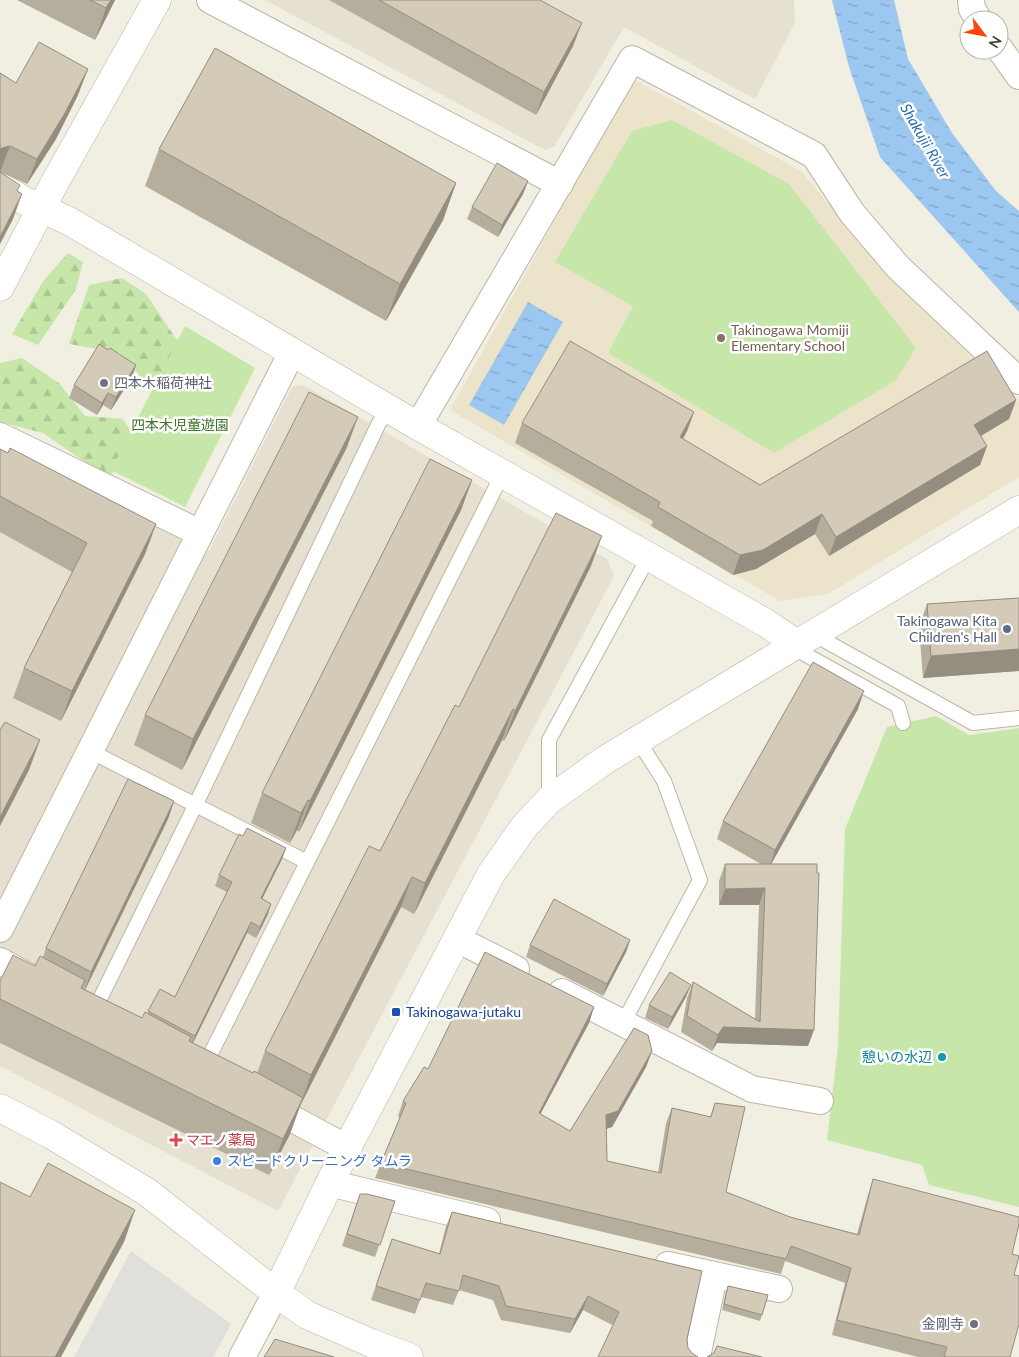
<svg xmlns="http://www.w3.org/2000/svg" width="1019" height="1357" viewBox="0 0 1019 1357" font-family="Lato,'Noto Sans JP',sans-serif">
  <defs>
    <pattern id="forest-firs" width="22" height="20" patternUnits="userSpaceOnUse" patternTransform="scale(1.25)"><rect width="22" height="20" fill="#c6e7a9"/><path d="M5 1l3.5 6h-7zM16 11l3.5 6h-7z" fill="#abc792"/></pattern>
    <pattern id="water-ripples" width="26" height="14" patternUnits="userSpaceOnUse" patternTransform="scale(1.25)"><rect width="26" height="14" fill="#9cc7f0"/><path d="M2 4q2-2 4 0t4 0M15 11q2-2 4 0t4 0" fill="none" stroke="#81a3c3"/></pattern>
  </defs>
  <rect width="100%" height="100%" fill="#f1eee2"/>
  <!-- residential -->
  <g fill="#e5e0d0">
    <polygon points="265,0 794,0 795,23 755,99 624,27 554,147 545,150"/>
    <polygon points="303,385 607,559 614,576 278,1211 0,1066 0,447 209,551 292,387"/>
  </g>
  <!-- education -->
  <polygon fill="#ebe4cb" points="633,79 801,171 887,274 1019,402 1019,477 828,594 780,601 450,410"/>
  <!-- forest -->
  <g fill="url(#forest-firs)">
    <polygon points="68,253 83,262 76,289 38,345 12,334 44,280"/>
    <polygon points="122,278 146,294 185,352 151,389 120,353 69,344 89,285"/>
    <polygon points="22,358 59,383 85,416 123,419 138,443 108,478 43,433 0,422 0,363"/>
  </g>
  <!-- green -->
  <g fill="#c6e7a9">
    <polygon points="672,120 789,184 916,348 895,381 774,453 608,353 633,306 555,262 632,131"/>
    <polygon points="185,326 255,368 185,507 111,470"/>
    <polygon points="936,716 969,735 1019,728 1019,1207 929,1185 922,1165 827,1140 838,1046 845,829 887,727"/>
  </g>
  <!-- parking -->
  <polygon fill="#e1dfdb" points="131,1251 231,1324 213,1357 74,1357"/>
  <!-- water -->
  <g fill="url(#water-ripples)">
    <polygon points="832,0 894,0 908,59 952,133 996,191 1019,211 1019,312 880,157 849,67"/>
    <polygon points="528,302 563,322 504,425 469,405"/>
  </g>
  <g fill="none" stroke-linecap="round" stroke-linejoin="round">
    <!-- service casing -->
    <g stroke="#bdb6a5" stroke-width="16">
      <g id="service">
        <polyline points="813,634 973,723 1019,718"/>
        <polyline points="792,647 898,706 903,723"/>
        <polyline points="90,751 307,862"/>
        <polyline points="549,800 549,740 649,556"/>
        <polyline points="94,1011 195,806 379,423 390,410"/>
        <polyline points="623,1023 700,880 664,781 638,740"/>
        <polyline points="203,1069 503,473"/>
      </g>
    </g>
    <!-- minor casing -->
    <g stroke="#bdb6a5" stroke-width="28">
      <g id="minor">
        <polyline points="210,0 560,184"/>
        <polyline points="971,0 972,9 979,20"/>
        <polyline points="999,48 1019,76"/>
        <polyline points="418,426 632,59 814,155 852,213 898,267 1019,381"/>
        <polyline points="0,436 200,533"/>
        <polyline points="0,929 292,352"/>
        <polyline points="457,939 516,969"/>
        <polyline points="0,961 39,982"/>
        <polyline points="562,992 752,1089 820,1101"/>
        <polyline points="265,1104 347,1148"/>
        <polyline points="329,1183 487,1221"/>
        <polyline points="668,1265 779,1289"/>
        <polyline points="242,1357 276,1293"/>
        <polyline points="697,1357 714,1276"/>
      </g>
    </g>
    <!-- tertiary casing -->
    <g stroke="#bdb6a5" stroke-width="29">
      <g id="tertiary">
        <polyline points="0,187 25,201 69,221 418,426 766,623 797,644"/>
        <polyline points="0,287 54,184 157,0"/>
        <polyline points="0,1108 50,1134 147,1192 276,1293 307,1315 371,1343 409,1357"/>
        <polyline points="276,1293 347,1148 491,874 524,827 549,800 605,760 1019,510"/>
      </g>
    </g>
    <!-- service -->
    <use href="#service" stroke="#fff" stroke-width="14"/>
    <!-- minor -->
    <use href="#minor" stroke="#fff" stroke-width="26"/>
    <!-- tertiary -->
    <use href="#tertiary" stroke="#fff" stroke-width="28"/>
  </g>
  <!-- wall -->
  <g fill="#b5ae9d">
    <polygon points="17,0 115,0 95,40"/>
    <polygon points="329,0 540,0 573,46 536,115"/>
    <polygon points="0,73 16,83 78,95 56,139 27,184 0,172"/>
    <polygon points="159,149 456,183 443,220 386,321 145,186"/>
    <polygon points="528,181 523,194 498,237 467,219 472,207"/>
    <polygon points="108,350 136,365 132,377 111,410 103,405 97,415 69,398 74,385"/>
    <polygon points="1016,400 1009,419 981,436 987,446 980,465 829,556 815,534 756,569 733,575 651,526 653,521 515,443 522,423 694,412 687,431 683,439 760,485"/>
    <polygon points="347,447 182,770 134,745 145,715"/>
    <polygon points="0,449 156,524 145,554 61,721 13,698 24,668 72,572 0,532"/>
    <polygon points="472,480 461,510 299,832 297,830 290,843 251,823 262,793"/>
    <polygon points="591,566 504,741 502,740 414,914 401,907 300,1106 290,1134 269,1175 0,1043 0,981 35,966 43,957 46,948 174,801 168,819 85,990 142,1018 148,1014 148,1011 175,997 227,892 215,886 219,875 243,836 286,848 282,859 262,899 268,914 256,938 247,933 193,1043 253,1073 257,1073 265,1051 380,851 459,707"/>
    <polygon points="1019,598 1019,671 923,678 919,627 927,604"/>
    <polygon points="858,709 771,864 808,1046 717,1043 712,1051 681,1032 687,998 693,982 755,1019 759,905 719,905 719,881 725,864 761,864 717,839 723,821"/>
    <polygon points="630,940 626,952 603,996 526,957 530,945"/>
    <polygon points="686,997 668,1029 645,1018 649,1005"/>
    <polygon points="594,1007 589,1023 540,1114 570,1131 652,1051 646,1067 612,1127 606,1129 607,1161 658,1173 666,1123 672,1108 710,1117 715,1103 726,1192 790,1217 857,1234 868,1195 873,1179 1012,1254 1014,1275 1010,1357 918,1357 832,1335 845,1283 785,1261 781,1274 375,1178 381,1163 400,1118 398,1116 403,1101 428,1069"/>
    <polygon points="360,1194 395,1201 375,1257 342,1246"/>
    <polygon points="452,1212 702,1271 612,1325 583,1310 570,1333 501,1320 493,1300 459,1290 453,1305 421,1297 415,1314 371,1300 392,1239 439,1254 446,1226"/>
    <polygon points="728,1286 768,1295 760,1321 722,1310 726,1292"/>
  </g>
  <!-- shaded-wall -->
  <g fill="#948d80">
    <polygon points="111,0 115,0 95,40 106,8"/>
    <polygon points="582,23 573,46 536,115 544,92"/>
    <polygon points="88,69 78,95 56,139 27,184 37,159"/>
    <polygon points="10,146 0,172 0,149 2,148"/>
    <polygon points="528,181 523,194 498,237 502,225"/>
    <polygon points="456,183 443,220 386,321 400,284"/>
    <polygon points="22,194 13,219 0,244 0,237"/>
    <polygon points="136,365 132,377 111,410 116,397"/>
    <polygon points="108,393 103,405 97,415 102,403"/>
    <polygon points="1016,400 1009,419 967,444 974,425"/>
    <polygon points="694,412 687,431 673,457 680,437"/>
    <polygon points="358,417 347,447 182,770 193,739"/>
    <polygon points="987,446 980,465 829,556 836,537"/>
    <polygon points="472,480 461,510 299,832 310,801"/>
    <polygon points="822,514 815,534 756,569 733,575 740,555"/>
    <polygon points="156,524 145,554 61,721 72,691"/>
    <polygon points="602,536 591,566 504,741 515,711"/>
    <polygon points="1019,649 1019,671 923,678 931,656"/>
    <polygon points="864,691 858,709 769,868 775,850"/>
    <polygon points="513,709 502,740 414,914 425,883"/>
    <polygon points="40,740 29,770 0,826 0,817"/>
    <polygon points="308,800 297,830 290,843 301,813"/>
    <polygon points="174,801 168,819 85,990 91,972"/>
    <polygon points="286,848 282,859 257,909 261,898"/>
    <polygon points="412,877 401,907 300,1106 311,1075"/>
    <polygon points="765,888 759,905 719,905 725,889"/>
    <polygon points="271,904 268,914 256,938 260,927"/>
    <polygon points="251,922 247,933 191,1047 195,1036"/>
    <polygon points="630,940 626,952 603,996 607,984"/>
    <polygon points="691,985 686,997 668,1029 672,1017"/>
    <polygon points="594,1007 589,1023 533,1128 539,1113"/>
    <polygon points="723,1027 814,1030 808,1046 717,1043 712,1051 718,1035"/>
    <polygon points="652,1051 646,1067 612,1127 600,1131 606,1115"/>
    <polygon points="303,1098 290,1134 269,1175 283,1139"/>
    <polygon points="135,1210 124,1242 61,1357 55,1357"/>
    <polygon points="588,1296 583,1310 570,1333 575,1319"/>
  </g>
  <!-- building -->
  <g fill="#d3cab7" stroke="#948d80">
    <polygon points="90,0 111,0 106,8"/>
    <polygon points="379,0 540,0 582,23 544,92"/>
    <polygon points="39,42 88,69 65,113 37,159 10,146 2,148 0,149 0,73 16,83"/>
    <polygon points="215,48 456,183 400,284 159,149"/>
    <polygon points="497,163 528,181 502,225 472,207"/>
    <polygon points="0,172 20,185 17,191 22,194 0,237"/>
    <polygon points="570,341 694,412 680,437 760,485 987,351 1016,400 974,425 987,446 836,537 822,514 763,550 740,555 658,507 660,502 522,423"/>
    <polygon points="99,344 108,350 110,348 136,365 116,397 108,393 102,403 74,385"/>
    <polygon points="309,392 358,417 193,739 145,715"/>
    <polygon points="10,448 156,524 72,691 24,668 87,543 0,496 0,449 8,453"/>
    <polygon points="430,459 472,480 310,801 308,800 301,813 262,793"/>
    <polygon points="556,513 602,536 515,711 513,709 425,883 412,877 311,1075 265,1051 369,846 380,851 455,705 459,707"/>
    <polygon points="1019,598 1019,649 931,656 927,604"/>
    <polygon points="813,662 864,691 775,850 723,821"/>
    <polygon points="5,722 40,740 0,817 0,730"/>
    <polygon points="128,779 174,801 91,972 46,948"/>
    <polygon points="247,828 286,848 261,898 271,904 260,927 251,922 195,1036 148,1011 160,989 175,997 232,882 219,875 239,834 243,836"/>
    <polygon points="725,864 817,864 817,873 819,873 814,1030 723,1027 718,1035 687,1016 693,982 760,1022 765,888 725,889"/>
    <polygon points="554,899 630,940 607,984 530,945"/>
    <polygon points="485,952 594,1007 539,1113 570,1131 634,1028 648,1035 652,1051 618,1111 606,1115 607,1161 661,1173 672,1108 711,1117 715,1103 745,1107 726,1192 790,1217 859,1235 873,1179 1019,1217 1019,1224 1012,1254 1019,1256 1014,1275 1019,1276 1019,1324 1010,1357 944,1357 947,1347 837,1320 851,1268 791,1246 786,1259 381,1163 406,1103 403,1101 424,1067 428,1069"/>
    <polygon points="13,955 35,966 40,956 85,980 81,988 142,1018 145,1012 191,1037 189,1041 253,1073 254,1071 303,1098 283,1139 0,999 0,981"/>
    <polygon points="670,972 691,985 672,1017 649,1005"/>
    <polygon points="48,1163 135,1210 55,1357 0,1357 0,1182 30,1197"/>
    <polygon points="360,1194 367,1194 395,1201 380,1245 347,1234"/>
    <polygon points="452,1212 702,1271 687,1339 688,1348 693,1354 698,1357 598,1357 619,1312 588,1296 575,1319 506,1306 499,1286 463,1275 459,1291 426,1283 420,1300 376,1286 392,1239 440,1254"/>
    <polygon points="728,1286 768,1295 762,1315 724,1304"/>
    <polygon points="275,1339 334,1357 264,1357"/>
    <polygon points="717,1346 762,1357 707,1357 714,1353"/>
  </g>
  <!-- markers -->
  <circle fill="#8d6e63" stroke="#fff" stroke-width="2" cx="721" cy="338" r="5"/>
  <g fill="#6b7280" stroke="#fff" stroke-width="2">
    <circle cx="104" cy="383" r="5"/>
    <circle cx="974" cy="1324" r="5"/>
  </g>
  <circle fill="#5c6f8a" stroke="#fff" stroke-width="2" cx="1007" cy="629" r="5"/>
  <rect fill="#1a4fb4" stroke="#fff" stroke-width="2" x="391" y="1007" width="10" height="10" rx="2.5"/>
  <circle fill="#0f9aa8" stroke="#fff" stroke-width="2" cx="942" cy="1057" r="5"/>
  <path fill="#e0444e" stroke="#fff" stroke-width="2" d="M173.5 1132.5h5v5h5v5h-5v5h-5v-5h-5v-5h5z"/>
  <circle fill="#3f7fe0" stroke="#fff" stroke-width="2" cx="217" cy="1161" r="5"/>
  <g text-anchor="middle" stroke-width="5" stroke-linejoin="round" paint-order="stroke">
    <!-- education labels -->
    <g font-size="14" fill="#785e54" stroke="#fff" text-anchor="start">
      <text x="731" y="335">Takinogawa Momiji<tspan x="731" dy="16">Elementary School</tspan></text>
    </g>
    <!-- worship labels -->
    <g font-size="14" fill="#5b616d" stroke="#fff" text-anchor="start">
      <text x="114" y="388">四本木稲荷神社</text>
      <text x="964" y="1329" text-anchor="end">金剛寺</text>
    </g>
    <!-- park labels -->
    <g font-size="14" fill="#3e7426" stroke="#fff">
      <text x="180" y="430">四本木児童遊園</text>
    </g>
    <!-- service labels -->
    <g font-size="14" fill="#4e5e75" stroke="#fff" text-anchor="end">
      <text x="997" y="626">Takinogawa Kita<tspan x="997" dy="16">Children's Hall</tspan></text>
    </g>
    <!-- transit labels -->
    <g font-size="14" fill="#164399" stroke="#fff" text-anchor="start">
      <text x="406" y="1017">Takinogawa-jutaku</text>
    </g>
    <!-- culture labels -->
    <g font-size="14" fill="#0d838f" stroke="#fff" text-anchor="end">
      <text x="932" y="1062">憩いの水辺</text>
    </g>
    <!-- health labels -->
    <g font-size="14" fill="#be3a42" stroke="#fff" text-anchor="start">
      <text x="186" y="1145">マエノ薬局</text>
    </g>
    <!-- shop labels -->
    <g font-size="14" fill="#366cbe" stroke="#fff" text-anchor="start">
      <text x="227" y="1166">スピードクリーニング タムラ</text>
    </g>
    <!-- water labels -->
    <g font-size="15" font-style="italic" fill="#2b6daf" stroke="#fff">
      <text transform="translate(925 141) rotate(60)" y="5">Shakujii River</text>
    </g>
  </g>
  <!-- north arrow -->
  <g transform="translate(984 35) rotate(122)"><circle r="24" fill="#ffffff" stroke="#b4b2ad"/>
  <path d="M0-4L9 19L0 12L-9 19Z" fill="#fd440d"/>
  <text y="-8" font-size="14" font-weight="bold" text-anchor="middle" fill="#433e33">N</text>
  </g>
</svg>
